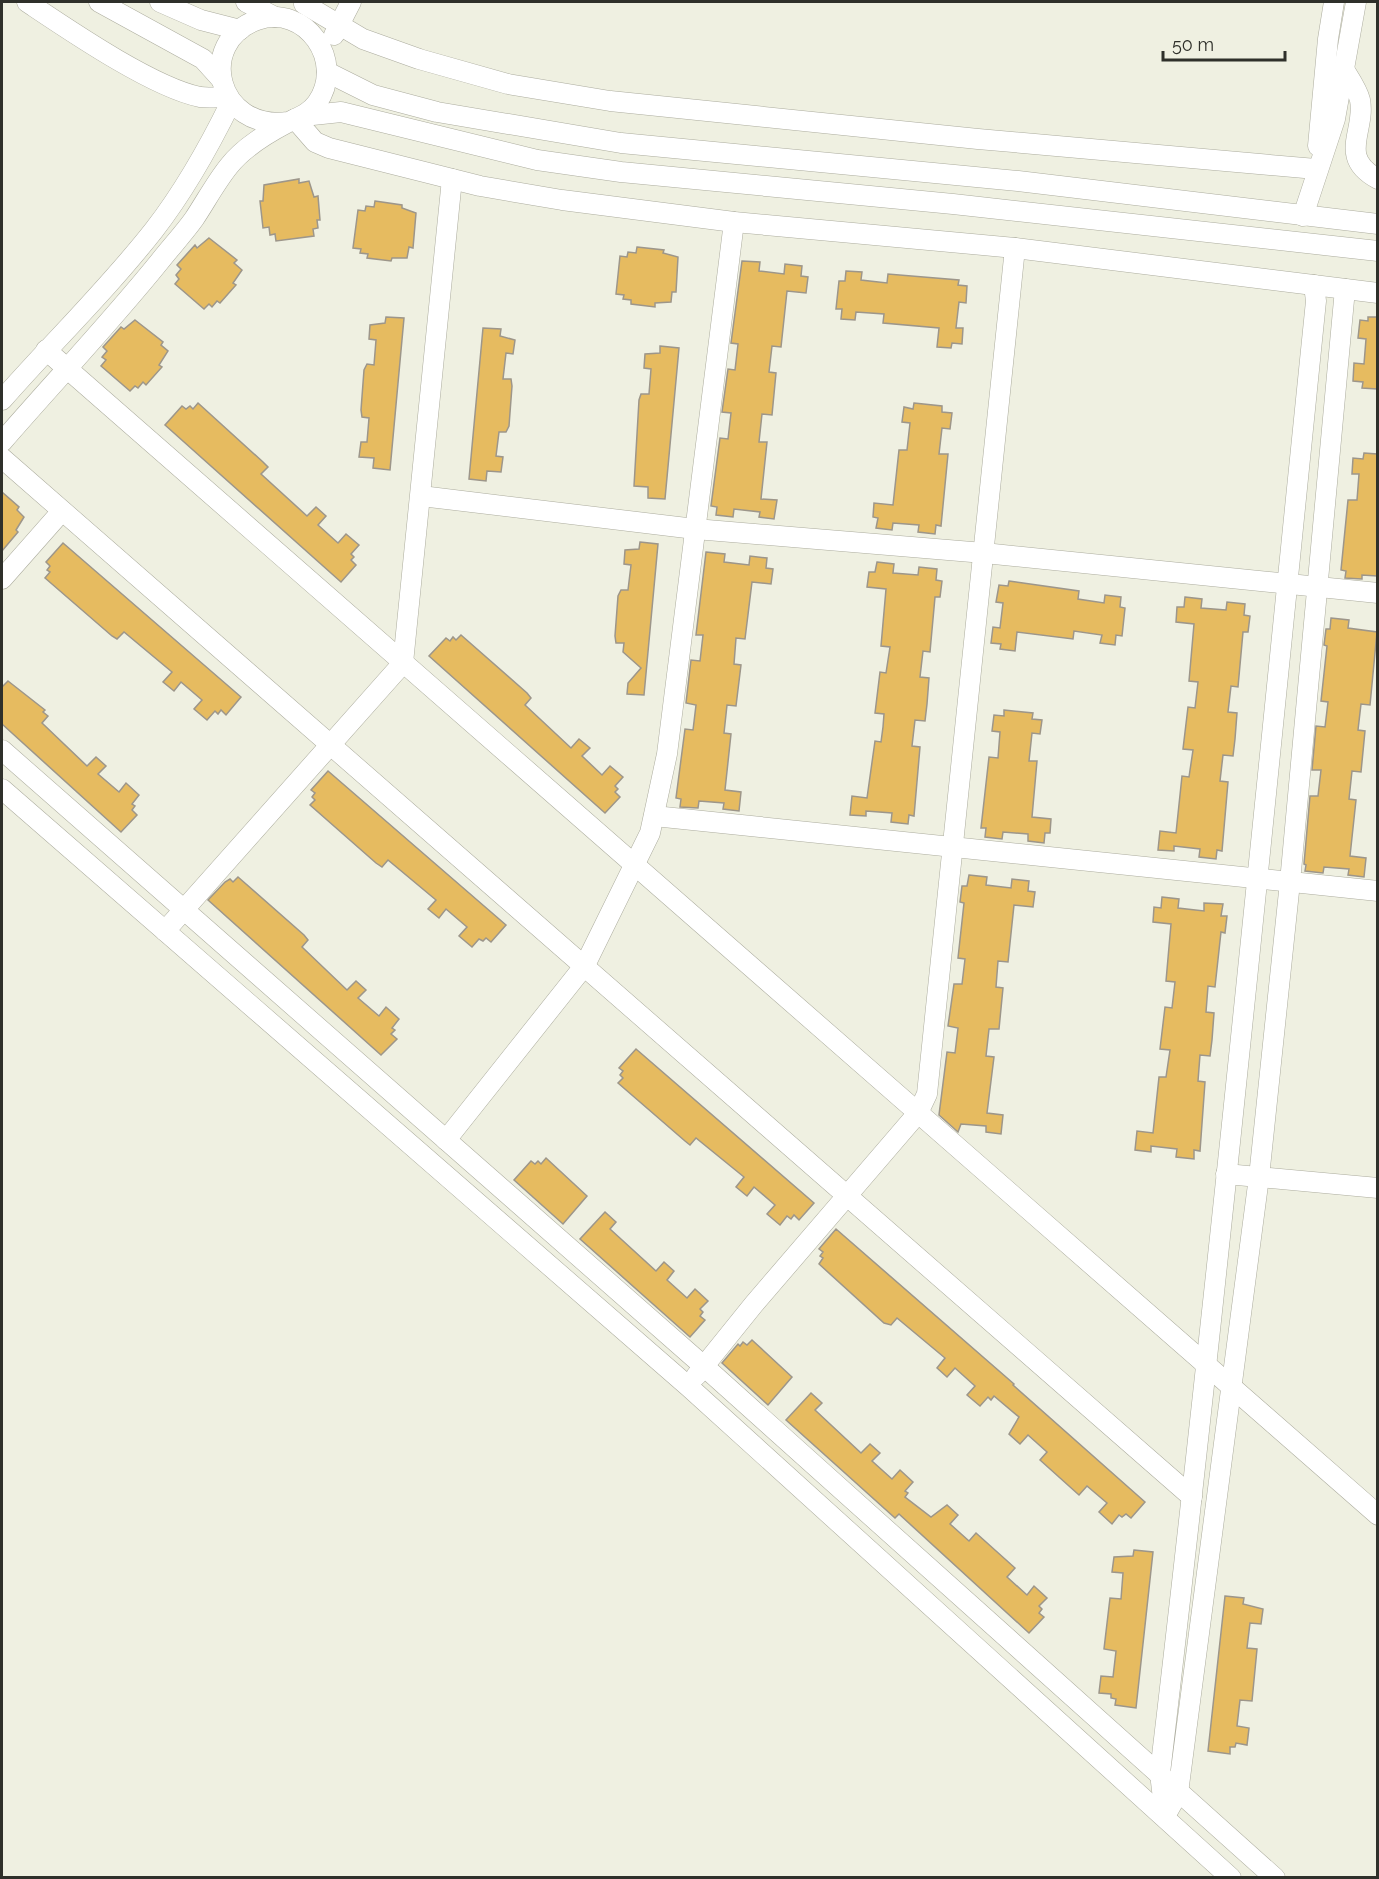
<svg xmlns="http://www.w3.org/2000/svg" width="1379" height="1879" viewBox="0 0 1379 1879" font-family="Raleway,sans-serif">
  <rect width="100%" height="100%" fill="#eff0e1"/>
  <!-- building -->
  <g fill="#e6bb60" stroke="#9d968a" stroke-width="1.5">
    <polygon points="299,179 299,183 309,181 314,197 318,196 320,220 317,220 318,228 313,229 314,236 276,241 275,234 270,235 269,227 263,228 260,201 263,201 264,185"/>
    <polygon points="375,201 402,205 402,208 416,213 413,248 409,247 407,258 392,258 391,261 367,258 368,254 360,253 361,249 353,248 358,210 365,211 366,206 374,207"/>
    <polygon points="209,238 237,260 234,263 242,270 233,283 236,285 220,303 217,301 212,307 209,304 204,309 175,284 179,279 176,275 181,269 177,265 195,245 197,248"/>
    <polygon points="637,247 664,250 663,253 678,257 676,292 672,292 671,302 655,303 655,307 631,304 631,300 623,299 624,295 616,294 620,256 627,257 628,252 636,253"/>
    <polygon points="742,261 760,262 759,271 784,274 785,264 802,266 801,276 808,277 806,293 787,291 781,347 772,346 769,372 776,373 772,415 762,414 759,442 767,442 761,499 777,500 774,519 759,517 760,512 734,509 733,517 716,515 717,507 711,506 720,438 728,439 731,413 722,412 728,369 735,370 738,344 731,343"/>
    <polygon points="846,271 862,272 861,280 887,283 888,274 959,280 958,285 967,286 966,303 959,302 956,328 963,328 962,344 952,343 951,348 937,347 939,328 883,323 884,314 856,312 855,320 841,319 842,309 836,309 839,281 845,281"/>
    <polygon points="386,317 404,318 390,470 373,468 374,458 359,457 361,442 367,442 369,418 362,417 361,410 364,370 367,364 374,365 376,340 369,339 370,325 385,323"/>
    <polygon points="1368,317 1377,317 1377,389 1362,388 1363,382 1353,381 1354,363 1364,364 1366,339 1358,338 1360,320 1368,321"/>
    <polygon points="135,320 163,342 161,345 168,351 159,365 162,367 146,385 143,382 138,388 135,386 130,391 101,366 106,360 102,357 107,351 103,347 121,327 124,329"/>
    <polygon points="483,328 501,329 500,336 515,340 513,354 506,353 503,379 511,379 512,386 509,426 506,432 499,432 496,456 503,457 501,472 487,471 486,481 469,479"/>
    <polygon points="660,346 679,348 665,499 648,498 648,487 634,486 639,400 641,394 649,394 651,369 644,368 645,354 660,353"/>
    <polygon points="198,403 263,462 268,467 261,474 307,516 316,507 326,516 318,525 338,543 346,534 359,545 351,554 354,557 351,560 356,565 341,582 165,425 182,406 186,409 190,406 193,409"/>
    <polygon points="914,403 942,406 942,412 952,413 950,429 942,428 939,454 948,454 941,526 936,525 935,534 918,532 919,525 893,523 892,530 876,528 878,518 873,517 874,503 893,505 899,450 907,450 910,423 902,422 904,407 913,409"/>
    <polygon points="1364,453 1377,454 1377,576 1362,575 1362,579 1345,578 1346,571 1341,570 1348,500 1357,500 1359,474 1352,474 1353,458 1363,459"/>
    <polygon points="2,492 19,507 17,510 24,517 16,530 18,532 2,551"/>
    <polygon points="640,542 658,544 644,695 627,694 628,683 641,668 623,652 624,643 616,643 615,636 618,596 621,590 628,590 631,565 624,564 625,550 639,549"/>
    <polygon points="63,543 241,697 226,715 221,710 218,714 215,711 207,720 194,709 202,700 181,682 174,691 163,682 172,672 124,632 117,639 112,636 45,578 50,572 47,570 50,566 46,562"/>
    <polygon points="706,552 725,554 724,562 749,565 750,556 767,558 766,568 773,569 771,584 752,582 745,639 736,638 734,664 741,665 736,706 727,705 724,733 731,734 725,790 741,792 739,811 723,809 724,803 699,801 698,808 680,807 681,799 676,798 685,729 693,730 696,705 686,703 691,660 700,661 703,635 696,635"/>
    <polygon points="877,562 894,564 893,573 918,575 919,567 937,569 936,580 942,581 940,597 935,597 930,652 923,651 920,677 929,678 927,704 925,721 915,720 912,746 920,747 914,816 909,815 908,824 891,822 892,813 866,811 866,816 850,815 852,796 867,798 875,741 881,742 883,727 884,714 875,713 880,672 886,673 890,647 881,646 886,589 867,587 869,572 875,572"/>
    <polygon points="1009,581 1079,591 1078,599 1104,603 1105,595 1121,597 1120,607 1125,608 1122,636 1116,635 1115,645 1100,643 1102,635 1074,631 1073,639 1017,632 1015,651 1000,649 1001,644 991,643 993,627 1000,628 1003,603 996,602 999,585 1008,586"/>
    <polygon points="1185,597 1202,599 1201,608 1226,610 1227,602 1245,604 1244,615 1250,616 1248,632 1243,632 1238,687 1231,686 1228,712 1237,713 1235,739 1233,756 1223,755 1220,781 1228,782 1222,851 1217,850 1216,859 1199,857 1200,849 1174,846 1174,851 1158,850 1160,831 1176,833 1182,776 1189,777 1193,750 1183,749 1188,707 1195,708 1198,682 1189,681 1194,624 1176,622 1177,607 1184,607"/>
    <polygon points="1331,618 1349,620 1348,628 1377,632 1370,705 1361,704 1358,730 1365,731 1361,772 1352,771 1349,799 1356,800 1350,856 1366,858 1364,877 1348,875 1349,869 1324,867 1323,873 1305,871 1306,865 1304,864 1310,796 1318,796 1321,770 1312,770 1316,726 1325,727 1328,702 1321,701 1327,646 1324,645 1326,629 1330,629"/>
    <polygon points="461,635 527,693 531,698 525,705 571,748 579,739 590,748 582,756 602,775 610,766 623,777 615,786 618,789 615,792 620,797 605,813 429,656 446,638 450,641 453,637 456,640"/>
    <polygon points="8,681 45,710 43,712 48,716 42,723 87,766 96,757 106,766 98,774 119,792 126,783 139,795 132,804 135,806 132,810 137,815 121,832 2,724 2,687"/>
    <polygon points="1004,710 1033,713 1032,719 1042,720 1040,734 1032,733 1029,761 1037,761 1032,817 1051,819 1050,833 1045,833 1044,843 1028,841 1028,834 1003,832 1002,839 985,837 986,828 981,828 989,757 998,758 1000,732 992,731 994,715 1004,716"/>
    <polygon points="328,771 506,925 491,942 486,938 483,941 479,939 472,947 459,936 467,927 446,909 439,918 428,909 436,900 388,860 382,867 376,863 310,805 315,800 312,797 315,793 311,790"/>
    <polygon points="969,875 987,877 986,885 1011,888 1012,879 1029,881 1028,891 1035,892 1033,907 1014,905 1008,962 998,961 996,987 1003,988 999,1029 989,1029 986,1056 994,1057 987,1113 1003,1115 1001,1134 986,1132 986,1126 961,1124 958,1132 939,1115 947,1052 955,1053 958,1028 948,1026 954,984 962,984 965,959 958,958 964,903 960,902 962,886 967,886"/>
    <polygon points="238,877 304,935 308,940 302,947 347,990 356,981 366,990 358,998 379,1016 386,1007 399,1019 392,1028 395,1030 391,1034 397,1039 381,1055 208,900 225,882 230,879 233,882"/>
    <polygon points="1162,897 1179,899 1178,908 1204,911 1204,903 1223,904 1221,916 1227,916 1225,933 1221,932 1215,987 1208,986 1206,1012 1214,1013 1212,1040 1210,1056 1200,1055 1198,1081 1205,1082 1200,1151 1194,1150 1194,1159 1176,1157 1177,1149 1151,1146 1151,1152 1135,1150 1137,1131 1153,1133 1159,1077 1166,1077 1170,1050 1160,1049 1165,1007 1172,1008 1175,982 1166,981 1171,924 1153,922 1154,907 1161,908"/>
    <polygon points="636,1049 814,1203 799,1220 794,1215 791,1219 787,1216 780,1225 767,1214 775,1205 754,1187 747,1196 736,1187 744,1177 696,1138 690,1145 685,1141 618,1083 623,1078 620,1075 623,1071 619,1068"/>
    <polygon points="546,1158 587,1196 563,1224 514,1180 531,1161 535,1164 538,1161 541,1164"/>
    <polygon points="605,1212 616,1222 610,1229 656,1271 664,1262 674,1271 667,1280 687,1298 695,1289 708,1301 700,1309 703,1312 700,1316 705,1320 690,1337 580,1239"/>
    <polygon points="836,1229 1014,1384 1013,1385 1145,1502 1131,1518 1126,1514 1122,1517 1119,1515 1112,1524 1099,1512 1107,1503 1087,1486 1079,1495 1040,1460 1047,1452 1028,1435 1020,1444 1009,1434 1019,1417 994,1396 991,1400 988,1397 980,1406 967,1395 975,1386 955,1368 947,1377 937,1368 945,1358 897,1318 891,1325 884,1323 819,1264 823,1258 820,1256 823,1252 819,1249"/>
    <polygon points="752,1340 792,1377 768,1405 722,1363 738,1344 740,1346 743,1342 747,1345"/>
    <polygon points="811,1393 822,1403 815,1410 861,1453 870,1444 880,1453 872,1461 892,1479 900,1470 913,1482 905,1491 908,1493 905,1497 931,1517 947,1505 958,1515 950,1524 969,1541 976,1533 1015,1568 1007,1577 1027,1595 1034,1586 1047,1598 1039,1606 1042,1609 1039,1613 1044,1617 1029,1633 899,1514 895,1518 786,1420"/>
    <polygon points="1134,1550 1153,1552 1136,1708 1115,1705 1116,1699 1111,1698 1111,1694 1099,1693 1101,1676 1113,1677 1116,1651 1104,1649 1110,1598 1121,1599 1123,1573 1112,1572 1114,1557 1133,1556"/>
    <polygon points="1225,1596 1244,1598 1243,1604 1263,1609 1261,1624 1250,1623 1247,1648 1257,1649 1252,1701 1240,1700 1237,1726 1249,1728 1247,1745 1236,1743 1235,1747 1230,1747 1230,1754 1208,1751"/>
  </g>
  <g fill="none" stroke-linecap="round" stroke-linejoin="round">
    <!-- minor casing -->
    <g stroke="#acac9e" stroke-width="21">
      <g id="minor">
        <path d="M27 2C69 30 152 87 200 97 208 98 219 97 227 97"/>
        <polyline points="99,2 203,59 221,79"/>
        <polyline points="160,2 201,20 240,30"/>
        <polyline points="246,2 275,17"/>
        <polyline points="304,4 363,39 419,59 508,84 610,101 978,139 1316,169"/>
        <polyline points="334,35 351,2"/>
        <path d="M1345 71C1350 79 1358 91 1360 100 1366 131 1337 157 1378 179"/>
        <polyline points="327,72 373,95 437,112 621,143 1018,181 1378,224"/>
        <polyline points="303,116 341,112 537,160 621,172 953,204 1378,251"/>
        <polyline points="295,119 315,142 329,148 480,186 562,200 734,222 1015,248 1378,293"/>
        <polyline points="1318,146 1328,39 1334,2"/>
        <polyline points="1303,216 1335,119 1356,2"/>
        <path d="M1314 285 1316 301C1266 792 1218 1283 1160 1773L1165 1816 1178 1793 1259 1177 1290 882 1345 289"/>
        <polyline points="46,350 1378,1515"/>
        <path d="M2 400C52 343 107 290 154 230 185 190 209 147 231 102"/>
        <path d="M2 442C54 382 110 323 160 261 171 247 184 233 194 219 206 201 216 182 229 166 244 147 266 134 287 123 298 117 309 114 317 103 346 62 306 3 257 20 196 42 216 131 288 122"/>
        <polyline points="2,458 1192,1497"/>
        <polyline points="421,496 695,529 984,553 1378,593"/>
        <polyline points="2,579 62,511"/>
        <polyline points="2,750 707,1369 1275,1878"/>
        <polyline points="2,789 689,1387 1231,1878"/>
        <polyline points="654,816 1378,891"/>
        <polyline points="165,931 403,663 452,179"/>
        <polyline points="446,1140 585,965 650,833 667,754 734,222"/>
        <polyline points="1226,1174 1378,1188"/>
        <polyline points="696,1376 754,1304 918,1113 927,1094 1015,248"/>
      </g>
    </g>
    <!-- minor -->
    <use href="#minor" stroke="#fff" stroke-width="20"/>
  </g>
  <!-- border -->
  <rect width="1379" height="1879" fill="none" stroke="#2f302a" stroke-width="6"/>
  <!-- scale -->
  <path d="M1163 51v9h122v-9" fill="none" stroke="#2f302a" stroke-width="3"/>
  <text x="1172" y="51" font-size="18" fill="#2f302a" stroke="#eff0e1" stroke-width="4.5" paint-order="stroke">50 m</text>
</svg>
